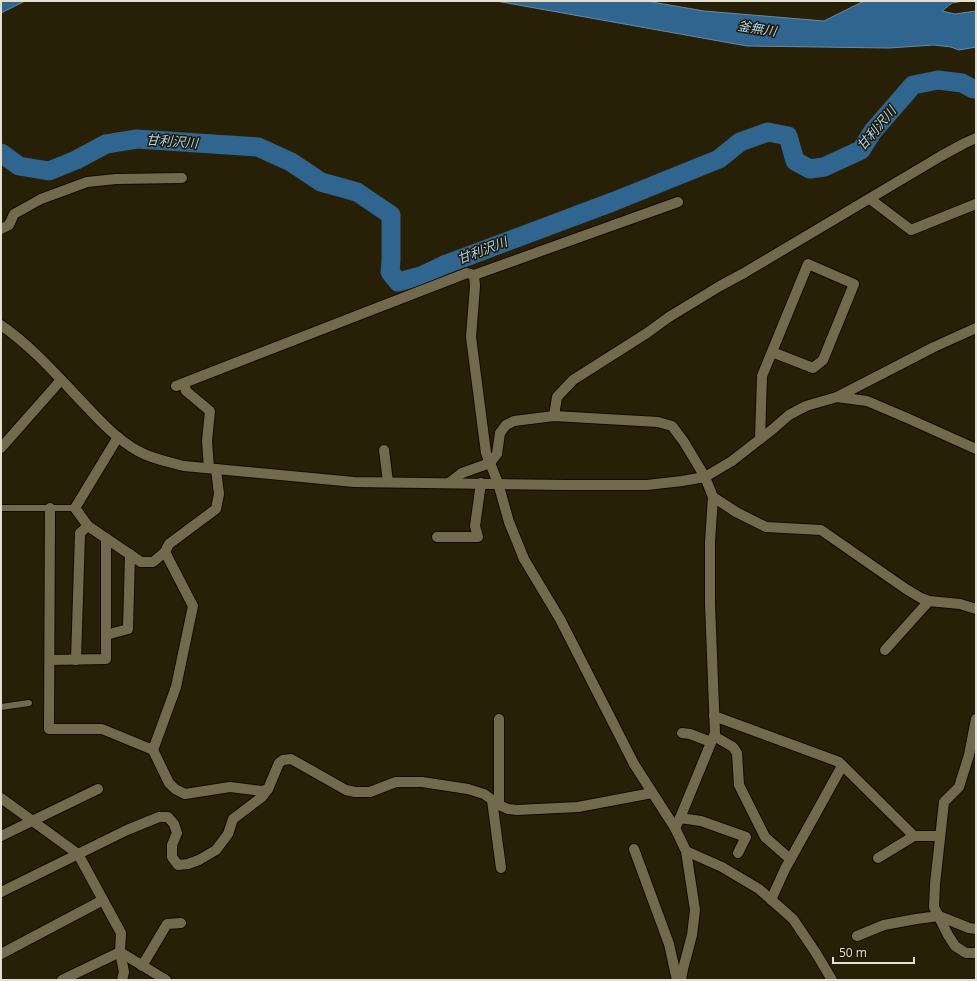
<svg xmlns="http://www.w3.org/2000/svg" width="977" height="981" viewBox="0 0 977 981" font-family="'Open Sans','Noto Sans JP',sans-serif">
  <rect width="100%" height="100%" fill="#282006"/>
  <!-- water -->
  <g fill="#306590" stroke="#668aa3">
    <polygon points="1,1 25,1 1,13"/>
    <polygon points="496,1 646,1 704,11 824,21 864,1 964,1 952,3 942,11 955,14 976,11 976,47 959,50 951,47 934,45 889,48 747,46"/>
  </g>
  <g fill="none" stroke-linecap="round" stroke-linejoin="round">
    <!-- river -->
    <polyline stroke="#306590" stroke-width="19" points="1,153 19,166 49,171 76,160 106,144 137,139 258,147 291,162 321,182 357,192 391,215 391,261 390,272 398,282 421,276 444,265 615,201 719,159 740,142 768,132 788,136 795,161 810,169 824,167 861,150 873,131 913,85 938,80 962,83 973,89 976,89"/>
    <!-- service casing -->
    <g stroke="#110900" stroke-width="8">
      <g id="service">
        <polyline points="1,508 75,508"/>
        <polyline points="1,707 29,703"/>
      </g>
    </g>
    <!-- minor casing -->
    <g stroke="#110900" stroke-width="12">
      <g id="minor">
        <polyline points="870,199 911,230 976,204"/>
        <polyline points="1,229 9,225 14,214 41,199 87,182 116,179 182,178"/>
        <polyline points="474,275 475,286 471,337 486,453 498,483 509,522 524,559 560,619 634,764 675,828 686,851 695,910 692,935 683,969 681,980"/>
        <polyline points="184,383 186,391 210,411 207,441 209,468"/>
        <polyline points="176,386 467,273 474,275 678,202"/>
        <polyline points="837,397 934,347 976,328"/>
        <polyline points="554,416 557,397 573,380 647,333 669,317 720,286 744,273 941,156 965,143 976,138"/>
        <polyline points="760,439 762,376 808,264 854,284 823,360 813,368 772,352"/>
        <polyline points="384,450 388,482"/>
        <polyline points="449,483 462,473 490,463 497,454 500,433 506,425 514,421 554,416 658,422 672,426 684,442 705,477 713,497 710,542 710,604 715,733 680,818 675,828"/>
        <polyline points="713,497 736,512 766,527 821,530 906,589 921,598 929,601 960,604 976,609"/>
        <polyline points="50,508 49,729 102,729 153,750 169,783 175,789 185,794 230,787 262,791 268,789 279,763 283,760 291,759 346,790 355,792 370,792 396,782 422,782 468,789 484,794 499,805 508,809 517,810 578,807 652,793"/>
        <polyline points="75,508 88,526 141,562 153,562 165,552 169,544 216,509 219,494 216,469"/>
        <polyline points="437,537 478,537 475,526 481,483"/>
        <polyline points="106,635 128,629 130,554"/>
        <polyline points="885,650 929,601"/>
        <polyline points="50,660 106,659 106,538"/>
        <polyline points="76,660 80,533 88,526"/>
        <polyline points="714,716 839,762 914,836 940,836"/>
        <polyline points="499,719 499,805"/>
        <polyline points="976,719 969,755 959,787 944,802 935,884 934,907 948,935 955,946 966,953 976,953"/>
        <polyline points="682,733 690,734 711,742"/>
        <polyline points="714,736 733,747 737,753 739,785 765,837 790,859"/>
        <polyline points="153,750 176,687 193,606 165,552"/>
        <polyline points="1,798 78,854 121,933 120,952 124,972 122,980"/>
        <polyline points="492,800 501,868"/>
        <polyline points="680,818 701,821 746,837 738,853"/>
        <polyline points="1,836 98,789"/>
        <polyline points="634,849 669,944 677,980"/>
        <polyline points="686,851 722,867 759,889 793,919 816,953 832,980"/>
        <polyline points="878,858 914,836"/>
        <polyline points="1,892 127,830 159,817 168,817 174,824 177,833 172,845 172,857 178,865 188,864 199,860 216,850 228,834 233,819 262,797 268,789"/>
        <polyline points="771,900 785,869 842,766"/>
        <polyline points="857,936 884,925 916,919 939,916 969,928 976,929"/>
        <polyline points="1,954 103,900"/>
        <polyline points="142,966 167,924 181,923"/>
        <polyline points="62,980 120,952 166,980"/>
      </g>
    </g>
    <!-- tertiary casing -->
    <g stroke="#110900" stroke-width="12">
      <g id="tertiary">
        <path d="M1 325C33 347 60 379 87 407 102 423 118 440 138 451 152 459 169 462 184 466L354 482 567 485H647L682 481 705 477 732 461 773 429 789 415 806 406 837 397 867 401 907 418 976 449"/>
        <polyline points="1,448 61,380"/>
        <polyline points="75,508 118,437"/>
      </g>
    </g>
    <!-- service -->
    <use href="#service" stroke="#736a4e" stroke-width="6"/>
    <!-- minor -->
    <use href="#minor" stroke="#736a4e" stroke-width="10"/>
    <!-- tertiary -->
    <use href="#tertiary" stroke="#736a4e" stroke-width="10"/>
  </g>
  <g text-anchor="middle" stroke-width="3" stroke-linejoin="round" paint-order="stroke">
    <!-- water labels -->
    <g font-size="13" font-style="italic" fill="#a8d3fb" stroke="#1f1700">
      <text transform="translate(757 28) rotate(9)" y="5">釜無川</text>
      <text transform="translate(876 128) rotate(-50)" y="5">甘利沢川</text>
      <text transform="translate(172 141) rotate(4)" y="5">甘利沢川</text>
      <text transform="translate(482 250) rotate(-21)" y="5">甘利沢川</text>
    </g>
  </g>
  <!-- border -->
  <rect width="977" height="981" fill="none" stroke="#e4dfcf" stroke-width="4"/>
  <!-- scale -->
  <path d="M833 957v6h81v-6" fill="none" stroke="#e4dfcf" stroke-width="2"/>
  <text x="839" y="957" font-size="12" fill="#e4dfcf" stroke="#1f1700" stroke-width="3" paint-order="stroke">50 m</text>
</svg>
